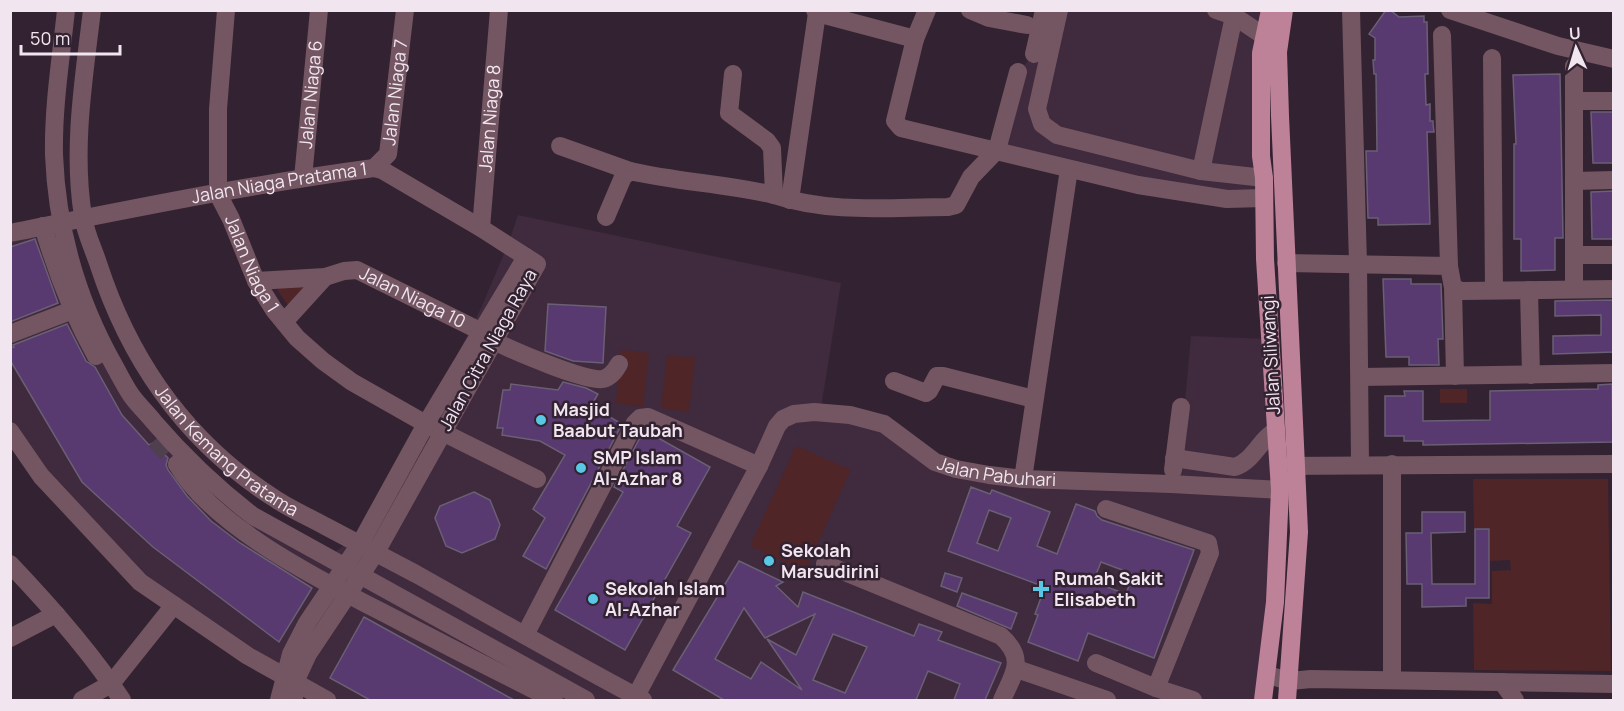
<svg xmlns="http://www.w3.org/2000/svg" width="1624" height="711" viewBox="0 0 1624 711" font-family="Manrope,sans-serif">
  <rect width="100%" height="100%" fill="#332231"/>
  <!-- built -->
  <g fill="#402a3d">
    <polygon points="1045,11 1270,11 1264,198 1226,199 997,150 1018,72 1034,54"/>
    <polygon points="518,215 841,283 821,408 896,425 919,457 1018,477 1177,488 1191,336 1270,339 1280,490 1259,700 328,700 141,585 11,432 10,240 51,230 81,316 181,462 321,562 370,527 481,308 509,242"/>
  </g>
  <!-- green -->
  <g fill="#4f2528">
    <polygon points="313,277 291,310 278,291 279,284"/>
    <polygon points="621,350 649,353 643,407 616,403"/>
    <polygon points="667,355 695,358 689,412 661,408"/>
    <rect x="1440" y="389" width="27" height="14"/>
    <polygon points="796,446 851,470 805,571 750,546"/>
    <polygon points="1473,479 1608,479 1611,671 1474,670 1473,603 1492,604 1492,571 1511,570 1510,560 1490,561 1490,528 1474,528"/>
  </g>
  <!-- building -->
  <g fill="#583970" stroke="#6a5f74" stroke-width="1.5" fill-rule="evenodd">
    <polygon points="1386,10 1390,10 1399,17 1424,16 1424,22 1427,22 1428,74 1425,74 1426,105 1430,104 1430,121 1433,121 1433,123 1434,132 1427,132 1430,224 1378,225 1378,218 1368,218 1366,151 1377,151 1376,74 1374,74 1373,60 1375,60 1375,38 1369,34"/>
    <polygon points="1560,74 1563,238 1555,238 1555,270 1521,271 1521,239 1514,239 1514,144 1516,144 1513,75"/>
    <polygon points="1591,112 1614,112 1614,163 1593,163"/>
    <polygon points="1614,191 1614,239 1592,239 1591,192"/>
    <polygon points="35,239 58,303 10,322 10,247"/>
    <polygon points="1383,279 1411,279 1411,284 1441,284 1443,339 1438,339 1439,365 1409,365 1409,357 1386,357"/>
    <polygon points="1614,300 1614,352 1553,354 1553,336 1601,335 1601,315 1555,316 1555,301"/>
    <polygon points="548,304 606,307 603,363 573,361 545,351"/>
    <polygon points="67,324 86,361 95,367 122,415 149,445 153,443 168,458 166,465 168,470 187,496 211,521 240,543 312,588 279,642 153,547 82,482 10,360 10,348 14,347 13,345"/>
    <polygon points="563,382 586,388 598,394 591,406 622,424 546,569 523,556 545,518 533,509 565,455 540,441 502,435 503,428 497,428 503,390 510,390 511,384 558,390"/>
    <polygon points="1612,384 1613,442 1423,445 1423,441 1404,441 1404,436 1385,436 1385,396 1405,396 1404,391 1423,391 1423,421 1490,420 1490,391 1598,389 1598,385"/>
    <polygon points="644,430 710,467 677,526 691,533 625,650 555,610 623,492 614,487"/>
    <path d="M971 487 990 494 992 490 1050 512 1037 546 1057 554 1076 504 1095 511 1097 516 1102 520 1194 550 1154 658 1088 633 1078 661 1028 642 1038 615 1035 614 1045 587 948 551ZM989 510 1011 518 998 551 977 543ZM1101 562 1133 574 1126 594 1093 582Z"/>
    <polygon points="474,492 490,500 500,525 495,539 462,553 446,546 435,518 440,506"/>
    <polygon points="1422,512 1465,512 1465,532 1431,533 1432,584 1475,584 1475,529 1489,529 1489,598 1466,598 1466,606 1422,607 1422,584 1407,584 1406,533 1422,533"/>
    <path d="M739 561 783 582 776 586 798 607 803 592 914 636 919 624 942 632 938 640 1001 663 985 700H954L960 684 928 671 916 700H724L673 670ZM744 608 765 638 815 614 796 655 767 639 802 690 761 662 751 679 715 659ZM833 634 867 647 845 693 813 680Z"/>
    <polygon points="945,573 962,578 957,592 941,586"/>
    <polygon points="962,593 1017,613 1011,629 957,606"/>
    <polygon points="364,617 514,700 370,700 330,678"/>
  </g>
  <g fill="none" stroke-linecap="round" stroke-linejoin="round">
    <!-- minor-tunnel -->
    <polyline stroke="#503f4e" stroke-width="18" stroke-dasharray="18 9" stroke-linecap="butt" points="155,440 177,464"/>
    <!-- minor -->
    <g stroke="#735661" stroke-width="18">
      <path d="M66 10C61 58 53 107 54 155 57 230 78 302 115 367 120 376 125 386 131 395 138 405 147 413 154 422 184 457 217 488 253 516L586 700"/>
      <path id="s1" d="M92 10C84 78 72 148 83 216 85 232 93 248 98 263 130 362 188 444 277 500 292 510 309 517 325 526 355 542 386 558 416 574 491 616 567 660 643 700"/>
      <path id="s2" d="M226 10 218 109V194L231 219 256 281 274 310 297 338 323 361 352 382 426 424 537 479"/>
      <polyline points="815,10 817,13 915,39 895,121 901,128 1138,185 1227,199 1264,198"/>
      <polyline points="970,10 989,18 1027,25"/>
      <polyline points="1059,10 1037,109 1042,124 1057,135 1201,171 1264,178"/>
      <polyline points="1216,10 1234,16 1264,36"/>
      <polyline points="1351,10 1358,264 1360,464"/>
      <polyline points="1450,10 1558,46 1614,59"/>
      <polyline points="1442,35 1449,266 1453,288 1462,291 1614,289"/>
      <polyline points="915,39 927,10"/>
      <polyline points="1034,54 1044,10"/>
      <polyline points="1492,58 1494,290"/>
      <path d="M733 74 729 113 767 141 772 148 774 195C831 214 890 207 948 207L956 205 971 177 997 150 1018 72"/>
      <polyline points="1574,101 1614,101"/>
      <polyline points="560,146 630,171"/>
      <path id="s3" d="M374 168 388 154 405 10"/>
      <polyline points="1201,171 1234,16"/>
      <path id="s4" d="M303 178 319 10"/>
      <polyline points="1574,181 1614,180"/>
      <polyline points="790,200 817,13"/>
      <path d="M606 217 623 177 630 171C678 182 727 184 774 195"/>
      <path d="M43 226C56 271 73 315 96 356"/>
      <path id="s5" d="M481 228 499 10"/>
      <path id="s6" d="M10 233C131 209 252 184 374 168L382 170 481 228 537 264 376 552 308 654 295 682 294 700"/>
      <polyline points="1574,255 1614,255"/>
      <polyline points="1286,263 1449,266"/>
      <path id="s7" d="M256 281 325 277 344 271 357 270 480 331C485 335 490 339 496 342 514 351 586 382 603 379 611 377 615 371 619 364"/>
      <polyline points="1453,288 1455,376"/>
      <polyline points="1574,289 1574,66"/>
      <polyline points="1529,290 1531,375"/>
      <polyline points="284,322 325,277"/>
      <polyline points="10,334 83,306"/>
      <polyline points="1360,377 1614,373"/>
      <polyline points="894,381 926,393 929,391 937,376 943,376 1034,399"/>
      <polyline points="10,431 41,476 140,582 248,656 327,700"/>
      <path d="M1174 458 1235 467C1253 461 1259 441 1275 431"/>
      <path d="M177 464C214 530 336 588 403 623 453 649 504 675 554 700"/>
      <polyline points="1392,464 1392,680"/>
      <polyline points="1280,466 1614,464"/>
      <polyline points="1173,470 1181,407"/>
      <polyline points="1023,479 1069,169"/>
      <polyline points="1106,509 1208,543 1210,553 1156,688"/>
      <path d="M10 564C50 606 91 652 122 700"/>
      <path d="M825 564 1001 636C1027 660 1013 674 1002 700"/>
      <polyline points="525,635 635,423 640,418 648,417 759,466"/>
      <polyline points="10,638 56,614"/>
      <polyline points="1096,663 1156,688 1193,700"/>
      <polyline points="1017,669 1107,700"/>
      <polyline points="1267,675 1290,681 1311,679 1614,684"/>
      <polyline points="1502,682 1515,700"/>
      <path id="s8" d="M636 696 759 466 777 426 783 419 794 414 814 412 850 415 884 424 935 462 956 469 989 475 1023 479 1171 484 1280 490"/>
      <polyline points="82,700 111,684 174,605"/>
      <polyline points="279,700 291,654 307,623 360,544 426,424 526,257"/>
    </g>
    <!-- major -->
    <g stroke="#bd8198" stroke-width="18">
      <polyline points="1284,10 1278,52 1280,116 1299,532 1287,700"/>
      <polyline points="1263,700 1275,602 1280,490 1265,259 1264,178 1261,156 1261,53 1270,10"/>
    </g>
  </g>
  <!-- markers -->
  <g fill="#59c8e5" stroke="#332231" stroke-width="2">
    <circle cx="541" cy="420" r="6"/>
    <circle cx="581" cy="468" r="6"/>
    <circle cx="769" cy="561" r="6"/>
    <path d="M1038 580h6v6h6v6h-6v6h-6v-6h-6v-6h6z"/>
    <circle cx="593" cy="599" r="6"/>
  </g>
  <g text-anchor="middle" stroke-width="5" stroke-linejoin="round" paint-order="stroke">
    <!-- street labels -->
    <g font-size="18" fill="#f1e6ef" stroke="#332231">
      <text dy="6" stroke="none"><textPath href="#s3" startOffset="82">Jalan Niaga 7</textPath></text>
      <text dy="6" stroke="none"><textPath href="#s4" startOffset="84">Jalan Niaga 6</textPath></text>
      <text dy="6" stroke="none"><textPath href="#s5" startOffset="110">Jalan Niaga 8</textPath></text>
      <text dy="6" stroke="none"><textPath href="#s6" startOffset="274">Jalan Niaga Pratama 1</textPath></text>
      <text dy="6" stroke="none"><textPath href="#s2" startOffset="262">Jalan Niaga 1</textPath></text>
      <text dy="6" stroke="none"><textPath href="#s7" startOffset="164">Jalan Niaga 10</textPath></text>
      <text transform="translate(488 350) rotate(-61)" y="6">Jalan Citra Niaga Raya</text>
      <text transform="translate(1271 355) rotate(-93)" y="6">Jalan Siliwangi</text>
      <text dy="6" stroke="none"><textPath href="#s1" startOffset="489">Jalan Kemang Pratama</textPath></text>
      <text dy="6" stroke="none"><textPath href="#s8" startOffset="544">Jalan Pabuhari</textPath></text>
    </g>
    <!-- poi labels -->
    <g font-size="18" font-weight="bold" fill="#f1e6ef" stroke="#332231" text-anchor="start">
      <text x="553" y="416">Masjid<tspan x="553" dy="21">Baabut Taubah</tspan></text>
      <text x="593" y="464">SMP Islam<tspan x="593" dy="21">Al-Azhar 8</tspan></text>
      <text x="781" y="557">Sekolah<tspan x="781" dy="21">Marsudirini</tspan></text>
      <text x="1054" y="585">Rumah Sakit<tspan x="1054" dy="21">Elisabeth</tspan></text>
      <text x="605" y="595">Sekolah Islam<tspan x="605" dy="21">Al-Azhar</tspan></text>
    </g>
  </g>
  <!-- border -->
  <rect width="1624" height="711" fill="none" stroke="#f1e6ef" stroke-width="24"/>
  <!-- north arrow -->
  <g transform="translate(1576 48) rotate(356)" stroke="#332231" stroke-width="4.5" paint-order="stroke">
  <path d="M0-4.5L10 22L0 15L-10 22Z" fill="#f1e6ef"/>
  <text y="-9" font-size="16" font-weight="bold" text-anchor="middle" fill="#f1e6ef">U</text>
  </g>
  <!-- scale -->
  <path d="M21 45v9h99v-9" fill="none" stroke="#f1e6ef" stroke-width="3"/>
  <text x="30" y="45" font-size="18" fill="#f1e6ef" stroke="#332231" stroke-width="4.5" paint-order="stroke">50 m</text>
</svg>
